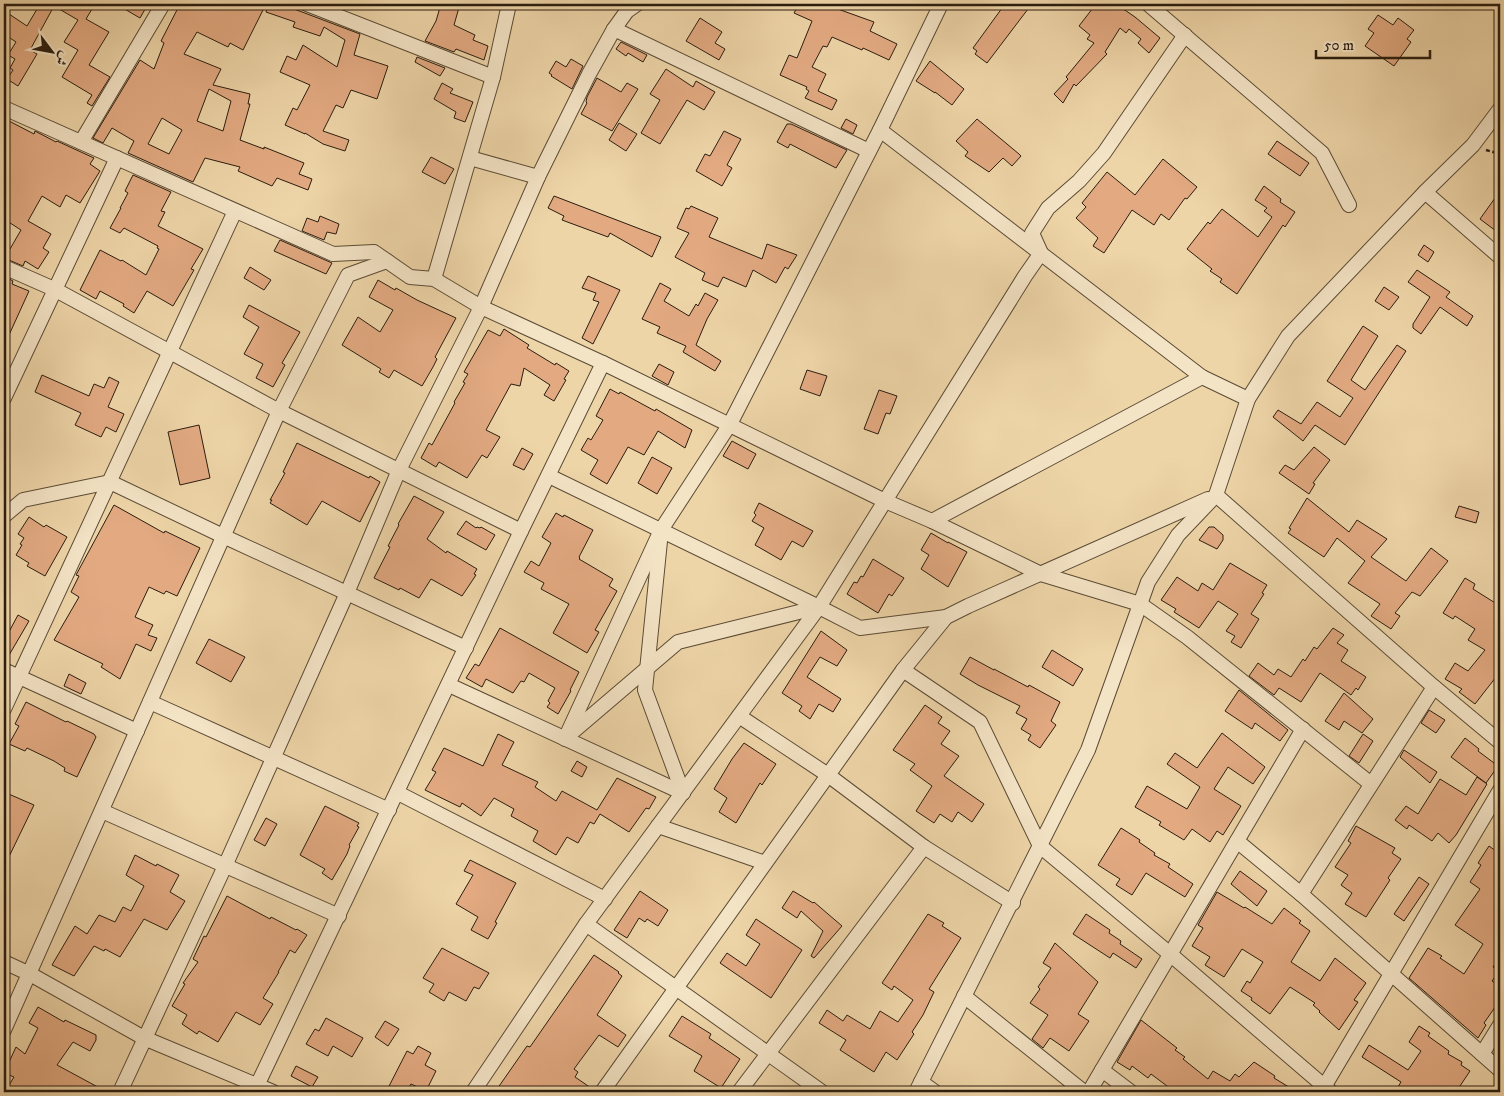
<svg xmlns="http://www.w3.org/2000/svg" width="1504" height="1096" viewBox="0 0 1504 1096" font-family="'IM FELL DW Pica',Amiri,serif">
  <rect width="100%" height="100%" fill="#eed5a8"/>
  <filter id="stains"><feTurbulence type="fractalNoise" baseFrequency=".004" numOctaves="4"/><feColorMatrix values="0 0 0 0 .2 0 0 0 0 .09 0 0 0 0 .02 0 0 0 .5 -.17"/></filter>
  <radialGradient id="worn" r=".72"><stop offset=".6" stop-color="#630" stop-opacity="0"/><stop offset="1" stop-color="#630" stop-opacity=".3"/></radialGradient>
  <!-- building -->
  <g fill="#e3aa82" stroke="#2a1d0f" fill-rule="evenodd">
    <polygon points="40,4 95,4 86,19 109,32 89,65 110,77 92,106 87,103 92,95 62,77 78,50 64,42 78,20 54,6 30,50 37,54 18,86 7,79 13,70 10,68 15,59 8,55 16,42 4,34 4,22 9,14 27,26"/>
    <polygon points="116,4 148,4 140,18"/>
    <path d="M180 4H266L243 50 230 43 228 47 197 32 184 54 221 69 213 85 250 94 248 104H250L240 140 264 149V147L304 163 299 174 312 179 308 190 277 178 272 186 238 171 240 167 205 158 193 182 128 153 134 141 112 128 103 143 93 138 140 60 154 69 164 43 161 41ZM209 89 231 101 223 131 197 121ZM162 118 182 130 169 154 148 144Z"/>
    <polygon points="268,4 281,4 360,34 354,55 388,66 377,99 351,90 343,108 336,105 323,131 349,140 345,151 323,144 305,133 305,134 285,125 293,108 297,110 310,85 280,72 287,56 296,60 303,45 337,67 345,40 324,27 320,36 293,27 295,22 266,12"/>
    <polygon points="441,4 460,4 454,25 475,35 473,40 488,46 484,60 456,49 454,52 425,41 436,21"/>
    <polygon points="799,4 806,4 817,9 819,4 824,4 874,22 870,31 897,44 889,60 863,48 862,50 832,37 827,47 823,46 812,67 826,74 818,91 837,100 832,110 805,98 809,91 806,89 807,87 780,75 789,55 797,58 812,21 794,13"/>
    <polygon points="1005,4 1020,4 1028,9 987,63 975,54 977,51 973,48"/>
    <polygon points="1096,4 1116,4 1135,17 1160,38 1149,53 1138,43 1141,39 1129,29 1126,33 1120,28 1105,52 1107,54 1076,86 1074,84 1063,103 1054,94 1068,79 1066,77 1094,43 1087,39 1090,35 1079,26"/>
    <polygon points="1378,15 1393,25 1398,18 1414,30 1407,39 1411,42 1394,66 1365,46 1374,33 1368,29"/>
    <polygon points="700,18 722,32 715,43 725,49 719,60 686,41"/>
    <polygon points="621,42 647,55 643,62 628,53 626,56 616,49"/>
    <polygon points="417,57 445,68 440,76 415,62"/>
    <polygon points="571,59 583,66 572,89 551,76 552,75 549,73 556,61 566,67"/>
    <polygon points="930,61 964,89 952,105 935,92 935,93 916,81"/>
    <polygon points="666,69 693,87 696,81 715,92 704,110 687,100 660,144 641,133 660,100 650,94"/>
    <polygon points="597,78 621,92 627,83 638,89 612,131 581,114 587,103 586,102 587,97"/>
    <polygon points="442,83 453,89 450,93 473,102 465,122 454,118 456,112 434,99"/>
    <polygon points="846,119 857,125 853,134 841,128"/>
    <polygon points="977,119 1019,154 1021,156 1012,166 1003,158 989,172 965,156 968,152 956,141"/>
    <polygon points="9,121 34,134 35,131 56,142 57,141 94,158 90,164 100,171 80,203 66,195 60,207 42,196 28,221 51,234 43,248 49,252 38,269 25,261 23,266 4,258 4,246 10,249 21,230 4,219 4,130"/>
    <polygon points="619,123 637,134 626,151 609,140"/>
    <polygon points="787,124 791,124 847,150 836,168 790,144 788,148 777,142"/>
    <polygon points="724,131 741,139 727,165 732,168 722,186 696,171 705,154 710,156"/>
    <polygon points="1277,141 1309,163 1300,176 1268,154"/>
    <polygon points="431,157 454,169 445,184 422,172"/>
    <polygon points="1163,159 1197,187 1187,199 1185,198 1169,220 1161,214 1154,225 1132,210 1104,253 1093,246 1098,238 1076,218 1086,207 1082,203 1107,172 1135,195"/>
    <polygon points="133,175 171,192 161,211 165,212 158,226 203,249 191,269 194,270 173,306 147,291 134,313 123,306 124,304 100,291 96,299 80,290 100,250 121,261 122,260 146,275 159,249 157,248 158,246 124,228 120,233 110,228 121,208 120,208 128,193 125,191"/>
    <polygon points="1264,186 1281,199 1280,202 1295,212 1285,227 1283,225 1237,294 1220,282 1222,279 1210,271 1212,269 1187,249 1208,222 1210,224 1222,209 1258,237 1272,217 1264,211 1267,208 1255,200"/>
    <polygon points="1500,191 1500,234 1480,219"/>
    <polygon points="554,196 661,237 652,257 610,233 608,237 562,220 564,216 548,208"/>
    <polygon points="691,206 718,218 709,237 762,259 767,244 797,255 788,269 785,267 776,283 753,270 746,287 723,277 718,287 702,280 705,273 675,257 689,233 677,228 686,208 689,209"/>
    <polygon points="320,216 339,224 336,234 327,232 324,240 302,231 307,218 318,222"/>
    <polygon points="280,240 332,263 326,274 274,251"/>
    <polygon points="1424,245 1434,252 1428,262 1418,255"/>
    <polygon points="250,267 271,280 264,290 244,278"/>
    <polygon points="1417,270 1450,292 1446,297 1473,316 1467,326 1440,307 1421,334 1413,328 1413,324 1430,297 1408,282"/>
    <polygon points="4,276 13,281 12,284 29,291 4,346"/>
    <polygon points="588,276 620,290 593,344 582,338 599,302 593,300 596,293 582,288"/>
    <polygon points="378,280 395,290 396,288 417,300 456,318 435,357 437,359 433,367 422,386 394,370 389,378 379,372 381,369 342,345 358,317 380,332 393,310 369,297"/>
    <polygon points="660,283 671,289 664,301 689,316 696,304 698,306 705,293 718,300 707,319 696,345 721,361 715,371 683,352 686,346 657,333 660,327 642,319"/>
    <polygon points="1384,287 1399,297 1389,310 1375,301"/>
    <polygon points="249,305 300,332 282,363 285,365 273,387 256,378 263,364 244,354 259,327 243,317"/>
    <polygon points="1363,326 1378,336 1351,380 1365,390 1397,345 1406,351 1345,445 1315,425 1303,441 1273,417 1278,410 1301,424 1317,402 1340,417 1353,398 1327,381"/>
    <polygon points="504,329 529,345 527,348 555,365 556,363 569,371 564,379 566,380 554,401 544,395 550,385 524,368 520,386 511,384 486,430 500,437 487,458 482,455 467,478 439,462 436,467 421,458 429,443 432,445 455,403 454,402 465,383 463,382 468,374 464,372 488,330 500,336"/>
    <polygon points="659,364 674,372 668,385 652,376"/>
    <polygon points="807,370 827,376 820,396 800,389"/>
    <polygon points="42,375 89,396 94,384 104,388 109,377 119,382 108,407 124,414 116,432 106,427 101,437 75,425 81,413 35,392"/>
    <polygon points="610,389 619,394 620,392 655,411 656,409 692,430 685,448 658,431 644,455 628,447 607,484 590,474 598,460 581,450 588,438 591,440 603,420 596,416"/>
    <polygon points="879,390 897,396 890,414 886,413 878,434 864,429"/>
    <polygon points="199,425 210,478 180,485 168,432"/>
    <polygon points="732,441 756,454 748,469 723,456"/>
    <polygon points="297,443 369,478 370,476 380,482 360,522 322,501 307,525 270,503 272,500 270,500 285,473 283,472"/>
    <polygon points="1314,447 1330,460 1313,483 1315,484 1309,494 1279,473 1285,465 1294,470"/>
    <polygon points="522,448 533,454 524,470 513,465"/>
    <polygon points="652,457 672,468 657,494 638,483"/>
    <polygon points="414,496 444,512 427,539 446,553 447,551 477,569 474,574 476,575 462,596 431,579 419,598 400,588 399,590 374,578 390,547 388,546 399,525 398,524"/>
    <polygon points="1307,498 1349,532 1357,520 1387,539 1371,557 1406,581 1431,548 1448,561 1420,596 1412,592 1395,613 1400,616 1391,629 1371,616 1380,604 1348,583 1365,561 1337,538 1324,557 1288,533 1291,529 1289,528"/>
    <polygon points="759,503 813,531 803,547 792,541 781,560 755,545 764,528 752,521 756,515 754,513"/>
    <polygon points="114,505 164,533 165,531 200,548 177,596 166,591 164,594 149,587 135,617 153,625 148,635 157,638 151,651 136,644 120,679 101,667 103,664 54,640 79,597 71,592 79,576 76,575"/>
    <polygon points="1459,506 1479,512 1476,523 1455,517"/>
    <polygon points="556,513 563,517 564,515 593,530 579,557 580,558 579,559 613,579 609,586 617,591 595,630 599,632 587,653 553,633 569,604 541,589 544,583 524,572 531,561 539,566 551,543 542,537"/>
    <polygon points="29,517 44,527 46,525 67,537 45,576 27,566 29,563 16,555 22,545 20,544 24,538 18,534"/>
    <polygon points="466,521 476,528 477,527 480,528 481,527 495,535 486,550 457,534"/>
    <polygon points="1209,527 1214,527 1223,535 1223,540 1217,549 1199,540"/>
    <polygon points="931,533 948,543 948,542 967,552 948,587 921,569 929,555 921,550"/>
    <polygon points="873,559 904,578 892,596 889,594 878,613 847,594 854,582 857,583 861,576 863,577"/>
    <polygon points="1230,563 1267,585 1262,593 1264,594 1251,614 1259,619 1241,648 1231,642 1235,636 1226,631 1238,614 1218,601 1199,628 1174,612 1176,609 1161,600 1177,577 1198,591 1202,583 1213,590"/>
    <polygon points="1465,578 1475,584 1473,589 1500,606 1500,681 1496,677 1475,704 1459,692 1462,689 1445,679 1455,663 1468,671 1485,650 1468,640 1475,629 1455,616 1453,619 1443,613"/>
    <polygon points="18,615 29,621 5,662 4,661 4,641"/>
    <polygon points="500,628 579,672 570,690 571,691 558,714 547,707 550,703 548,701 555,688 529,673 524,682 521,681 513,693 486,679 482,687 466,678 475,664 479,666"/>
    <polygon points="1333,628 1344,635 1337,643 1348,650 1341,661 1366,677 1358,690 1356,688 1351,695 1320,673 1301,702 1279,688 1274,695 1249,676 1258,663 1274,675 1278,669 1291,677 1303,659 1305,661 1314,647 1317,649"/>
    <polygon points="821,631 847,650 837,666 820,657 807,677 841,699 833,712 819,704 810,719 799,711 802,706 782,693"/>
    <polygon points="209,639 245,657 231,682 196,663"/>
    <polygon points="1052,650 1083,669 1073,686 1042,667"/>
    <polygon points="970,657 994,670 994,669 1028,687 1029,685 1060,702 1051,721 1056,725 1040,748 1028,740 1031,735 1021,729 1027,719 1016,713 1020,706 978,685 960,674"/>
    <polygon points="69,674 86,683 81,694 64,686"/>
    <polygon points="1239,690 1288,730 1280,741 1255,723 1252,729 1225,711"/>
    <polygon points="1344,693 1373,719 1362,733 1344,721 1339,730 1325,721"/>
    <polygon points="26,702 66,722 67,721 94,734 96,737 77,777 64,771 65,768 54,761 27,748 25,751 9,744 19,726 15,724"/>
    <polygon points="925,705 942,717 938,723 950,731 941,744 959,756 944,776 984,804 972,822 958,812 952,822 940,814 934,823 916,811 932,786 910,770 915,764 893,750"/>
    <polygon points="1429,710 1445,720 1436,733 1421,723"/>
    <polygon points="1222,733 1265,767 1253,784 1228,767 1214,789 1241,806 1223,835 1217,831 1210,842 1192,829 1184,840 1159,825 1161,822 1135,807 1147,786 1187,809 1200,787 1167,764 1175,753 1197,768"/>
    <polygon points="498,734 514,742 502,765 538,782 535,787 556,801 562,791 597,810 617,778 656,797 649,809 646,808 629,832 600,814 594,824 590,822 578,843 567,837 556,855 533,841 538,831 511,816 514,809 494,798 481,816 462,803 460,807 425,790 436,772 432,770 444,748 483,766"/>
    <polygon points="1363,734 1373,741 1359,763 1349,756"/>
    <polygon points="1465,738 1479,749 1478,751 1498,766 1486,783 1451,757"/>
    <polygon points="744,743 776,764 762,785 760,783 736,823 719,812 727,798 714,789 732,759"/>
    <polygon points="1404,750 1437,772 1430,783 1400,757"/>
    <polygon points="577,761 587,767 582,777 571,771"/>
    <polygon points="1477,777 1487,784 1456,835 1449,843 1438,833 1432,841 1409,825 1407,829 1395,820 1406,806 1418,814 1440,779 1466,795"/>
    <polygon points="4,792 34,805 4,867"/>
    <polygon points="325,806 359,823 357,826 359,827 349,845 350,846 347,854 332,880 322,873 325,869 300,855"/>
    <polygon points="266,818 277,824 265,846 254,840"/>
    <polygon points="1356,826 1395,848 1392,853 1401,859 1388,878 1390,880 1366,917 1345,904 1352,893 1341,885 1348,875 1335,867 1351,843 1348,841"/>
    <polygon points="1121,828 1140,840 1139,842 1155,853 1154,855 1170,864 1168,867 1193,884 1185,897 1146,873 1132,895 1116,885 1120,879 1098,865"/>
    <polygon points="1489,846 1500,854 1500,956 1493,967 1499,971 1492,981 1500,986 1500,1000 1484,1023 1486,1025 1478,1038 1409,978 1428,948 1442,956 1440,958 1464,974 1483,944 1455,925 1480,889 1470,882 1481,865 1478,863"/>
    <polygon points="135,855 156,866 157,864 179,875 170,892 185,901 167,930 144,919 120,957 105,949 104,951 94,946 74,976 52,965 75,926 87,934 99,915 115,922 123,907 131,911 144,886 126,875"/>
    <polygon points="470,860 516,883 495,922 497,923 488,939 471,930 478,917 456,904 473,875 464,871"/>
    <polygon points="1240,871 1267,891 1257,906 1231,884"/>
    <polygon points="1419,877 1429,884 1404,921 1394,914"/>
    <polygon points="640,891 668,910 658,926 647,919 645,922 639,918 627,938 614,930"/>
    <polygon points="793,891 813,903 814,902 842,926 814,958 811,956 823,931 801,911 797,918 782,908"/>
    <polygon points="1217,892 1244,908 1245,907 1272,924 1284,908 1301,921 1299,923 1310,931 1291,962 1320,981 1335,958 1366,983 1354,1000 1358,1002 1339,1030 1319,1012 1320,1011 1313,1005 1315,1003 1290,987 1270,1014 1251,1000 1252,998 1241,991 1247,981 1250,983 1263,962 1242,949 1224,977 1205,965 1210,957 1192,946 1203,928 1198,925"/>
    <polygon points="227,896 270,919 271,917 296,930 297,929 307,935 295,953 290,950 278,972 279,972 263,998 273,1004 260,1025 236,1012 218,1042 199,1031 197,1034 182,1024 187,1015 172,1006 185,984 183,983 198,962 193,959 204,936 206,937"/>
    <polygon points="928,914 944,923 942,926 961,938 929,989 934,992 923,1015 912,1032 914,1034 897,1060 886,1052 874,1072 840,1050 846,1040 819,1023 827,1010 843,1021 847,1015 870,1029 880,1011 898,1022 913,1000 894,986 892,990 882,983"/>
    <polygon points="1086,914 1110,930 1109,933 1121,941 1120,944 1142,959 1136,968 1113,953 1110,958 1073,934"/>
    <polygon points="756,919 802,950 771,998 720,963 727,953 746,966 760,944 746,935"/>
    <polygon points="1055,943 1098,982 1078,1014 1089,1021 1069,1051 1050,1038 1043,1048 1032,1039 1048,1015 1030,1003 1040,989 1038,987 1051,968 1043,963"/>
    <polygon points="442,948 489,973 479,989 474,987 466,1001 449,992 444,1001 429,992 434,984 423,978"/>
    <polygon points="594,955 619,972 618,973 622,976 597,1015 626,1035 618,1047 599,1035 574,1069 578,1072 575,1077 594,1090 593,1092 495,1092 527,1046 530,1047"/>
    <polygon points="38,1007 64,1022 65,1020 96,1035 96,1040 90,1051 73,1042 57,1065 107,1092 5,1092 14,1077 4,1073 16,1047 25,1054 38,1028 29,1023"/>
    <polygon points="682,1016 711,1034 709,1038 740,1059 721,1088 694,1071 702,1056 669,1036"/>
    <polygon points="326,1018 363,1038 352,1057 333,1046 328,1056 306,1044 315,1029 319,1031"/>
    <polygon points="1141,1020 1177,1048 1175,1050 1185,1057 1183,1059 1208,1079 1213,1071 1230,1081 1235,1074 1239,1077 1254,1062 1275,1076 1274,1078 1297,1092 1175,1092 1151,1074 1148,1078 1132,1066 1130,1070 1117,1062"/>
    <polygon points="385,1021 399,1029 388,1046 375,1037"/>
    <polygon points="1419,1026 1430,1033 1428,1036 1449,1051 1448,1054 1462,1062 1461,1065 1470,1071 1456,1092 1395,1092 1401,1082 1362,1057 1369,1045 1408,1070 1421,1051 1409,1042"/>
    <polygon points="418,1046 431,1053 425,1065 436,1071 426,1091 411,1084 406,1092 386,1092 407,1051 413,1054"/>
    <polygon points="296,1066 318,1077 312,1087 291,1076"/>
  </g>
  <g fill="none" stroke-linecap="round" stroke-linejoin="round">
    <!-- minor casing -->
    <g stroke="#5b4b35" stroke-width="16">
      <g id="minor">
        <polyline points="307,4 493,77"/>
        <polyline points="1148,4 1322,153 1349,205"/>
        <polyline points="614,29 869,151"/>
        <polyline points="4,108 333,254 374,252 410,277 434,279 481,307 603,363 885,501 932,521 1041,574 1140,604 1187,637 1371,784"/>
        <polyline points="880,130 1202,377 1248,399"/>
        <polyline points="81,142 163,4"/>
        <polyline points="470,158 538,177"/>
        <polyline points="1425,192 1500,257"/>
        <polyline points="4,267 54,289 279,411 521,531"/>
        <polyline points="434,279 493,77 509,4"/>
        <polyline points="4,398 117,158"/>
        <polyline points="549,476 819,607 860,628 946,617"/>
        <polyline points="1216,495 1434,687 1500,742"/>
        <polyline points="4,516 23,500 110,482 223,536 466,648"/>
        <polyline points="932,521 1202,377"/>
        <polyline points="660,541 645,690 683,793"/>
        <polyline points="4,670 137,731"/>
        <polyline points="903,670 980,722 1040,846 1170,954 1331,1092"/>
        <polyline points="449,685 683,793"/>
        <polyline points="150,702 389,810"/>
        <path d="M4 709C82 543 157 376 235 211"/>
        <polyline points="739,716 828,775 924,847 1013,903"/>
        <polyline points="569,735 678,642 819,607"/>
        <polyline points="565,739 661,530 730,424 880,130 941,4"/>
        <polyline points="398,793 605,899"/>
        <polyline points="102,811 339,916"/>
        <polyline points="658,826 765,863"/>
        <polyline points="1237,841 1301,894 1500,1070"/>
        <polyline points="1301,894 1434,687"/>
        <polyline points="586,924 822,1092"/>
        <polyline points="4,962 30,974 144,1038 273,1092"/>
        <polyline points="964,996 1084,1092"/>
        <polyline points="4,1030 279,411 348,275 387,261"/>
        <polyline points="1482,1054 1500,1025"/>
        <polyline points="1102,1070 1131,1092"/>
        <polyline points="921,1082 935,1092"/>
        <polyline points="120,1092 225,866 347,593 399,470 481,307 538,177 589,74 614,29 627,11 637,4"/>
        <polyline points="254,1092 521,531 603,363"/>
        <polyline points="473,1092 586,924 819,607 1025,276 1041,253 1032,233 1048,208 1079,181 1104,153 1185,35"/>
        <polyline points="602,1092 903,670 946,617 968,606 1208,499"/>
        <polyline points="739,1092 924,847"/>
        <polyline points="916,1092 1088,750 1148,582 1178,535 1216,495 1248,399 1288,336 1425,192 1473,145 1500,109"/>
        <polyline points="1089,1092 1303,729"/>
        <polyline points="1321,1092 1500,790"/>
      </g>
    </g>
    <!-- path -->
    <polyline stroke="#2a1d0f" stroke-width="2.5" stroke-dasharray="4 2.5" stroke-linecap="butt" points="1486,150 1500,154"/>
    <!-- minor -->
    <use href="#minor" stroke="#f4e4c6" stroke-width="14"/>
  </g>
  <!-- margin -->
  <rect width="1504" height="1096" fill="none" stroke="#eed5a8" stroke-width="20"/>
  <rect x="5" y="5" width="1494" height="1086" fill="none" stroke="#2a1d0f" stroke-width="2.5"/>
  <rect x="10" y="10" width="1484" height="1076" fill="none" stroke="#2a1d0f"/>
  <!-- north arrow -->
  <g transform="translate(52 52) rotate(122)" stroke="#f4e4c6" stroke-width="4" paint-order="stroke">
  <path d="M0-4L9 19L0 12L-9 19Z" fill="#2a1d0f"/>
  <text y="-8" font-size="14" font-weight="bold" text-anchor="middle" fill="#2a1d0f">ش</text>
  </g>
  <!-- scale -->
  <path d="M1316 50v8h114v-8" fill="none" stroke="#2a1d0f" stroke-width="2.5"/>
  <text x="1324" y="50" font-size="15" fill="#2a1d0f" stroke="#f4e4c6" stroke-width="4" paint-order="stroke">50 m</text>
  <rect width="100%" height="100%" filter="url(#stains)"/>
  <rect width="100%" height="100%" fill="url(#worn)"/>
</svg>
